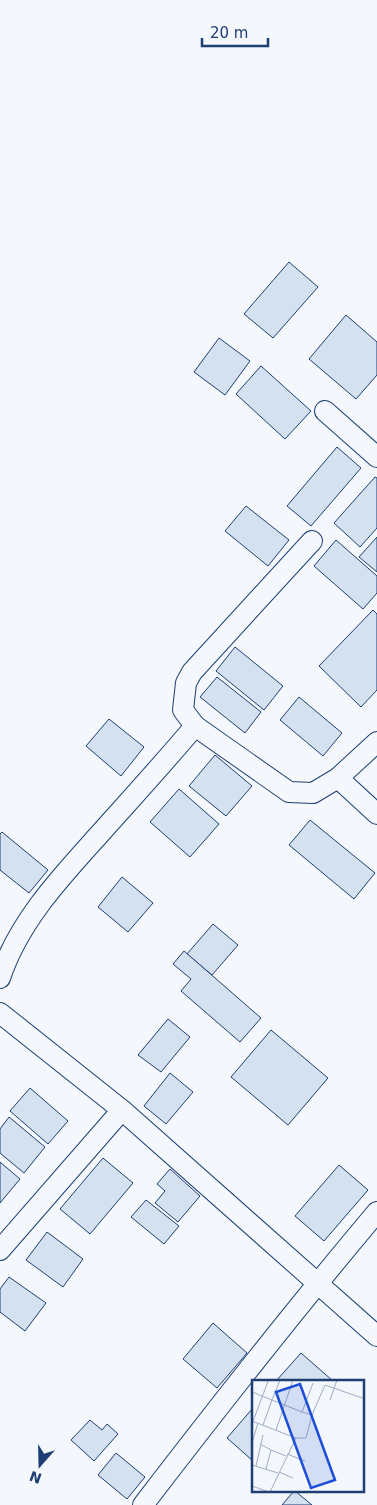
<svg xmlns="http://www.w3.org/2000/svg" width="377" height="1505" viewBox="0 0 377 1505" font-family="'DejaVu Sans',sans-serif">
  <rect width="100%" height="100%" fill="#f4f7fb"/>
  <!-- building -->
  <g fill="#d5e0f0" stroke="#1d3f73">
    <polygon points="289,262 318,287 273,338 244,314"/>
    <polygon points="346,315 377,342 377,375 356,399 309,359"/>
    <polygon points="219,338 250,361 225,395 194,372"/>
    <polygon points="261,366 311,411 285,439 236,394"/>
    <polygon points="337,447 361,468 311,526 287,506"/>
    <polygon points="375,477 377,478 377,528 360,547 334,523"/>
    <polygon points="246,506 289,540 268,566 225,531"/>
    <polygon points="377,537 377,572 359,557"/>
    <polygon points="336,540 377,576 377,593 363,609 314,566"/>
    <polygon points="373,610 377,614 377,690 361,707 319,666"/>
    <polygon points="235,647 283,686 264,710 216,671"/>
    <polygon points="217,677 261,712 245,733 200,697"/>
    <polygon points="299,697 342,733 323,756 280,720"/>
    <polygon points="109,719 144,747 121,776 86,746"/>
    <polygon points="215,755 252,786 226,816 189,786"/>
    <polygon points="179,789 219,824 190,857 150,822"/>
    <polygon points="310,820 375,873 354,899 289,845"/>
    <polygon points="2,832 48,870 29,893 0,870 0,834"/>
    <polygon points="122,877 153,903 128,932 98,907"/>
    <polygon points="213,924 238,945 212,975 187,954"/>
    <polygon points="184,951 261,1018 240,1042 181,991 191,979 173,964"/>
    <polygon points="168,1019 190,1037 161,1072 138,1055"/>
    <polygon points="271,1030 328,1078 288,1125 231,1077"/>
    <polygon points="170,1073 193,1092 166,1124 144,1106"/>
    <polygon points="30,1088 68,1121 48,1144 10,1111"/>
    <polygon points="9,1117 45,1147 24,1173 0,1153 0,1129"/>
    <polygon points="103,1158 133,1183 90,1234 60,1209"/>
    <polygon points="0,1162 20,1179 0,1203"/>
    <polygon points="339,1165 368,1190 324,1241 295,1216"/>
    <polygon points="170,1169 200,1196 178,1222 155,1203 165,1191 157,1184"/>
    <polygon points="146,1200 179,1226 164,1244 131,1217"/>
    <polygon points="47,1232 83,1259 63,1287 26,1260"/>
    <polygon points="9,1277 46,1303 25,1331 0,1312 0,1289"/>
    <polygon points="213,1323 247,1353 217,1388 183,1359"/>
    <polygon points="301,1353 333,1381 276,1381"/>
    <polygon points="253,1408 253,1461 227,1438"/>
    <polygon points="90,1420 102,1430 107,1424 118,1434 94,1461 71,1440"/>
    <polygon points="116,1453 145,1477 127,1499 98,1475"/>
    <polygon points="294,1491 295,1491 312,1505 282,1505"/>
  </g>
  <g fill="none" stroke-linecap="round" stroke-linejoin="round">
    <!-- minor casing -->
    <g stroke="#1d3f73" stroke-width="22">
      <g id="minor">
        <polyline points="325,411 377,457"/>
        <polyline points="195,726 183,710 186,683 192,672 312,541"/>
        <polyline points="338,778 377,814"/>
        <path d="M0 978C18 923 59 879 97 837 130 800 163 764 195 726L289 792 313 793 338 778 377 742"/>
        <polyline points="0,1013 122,1110"/>
        <polyline points="0,1250 122,1110 377,1336"/>
        <path d="M143 1505C219 1406 296 1308 377 1212"/>
      </g>
    </g>
    <!-- minor -->
    <use href="#minor" stroke="#f4f7fb" stroke-width="20"/>
  </g>
  <!-- overview -->
  <g transform="translate(252 1380)">
    <rect width="112" height="112" fill="#f4f7fb"/>
    <path fill="none" stroke="#9eadc5" stroke-width="1" d="M0 12 20 20 28 0M78 20 85 0M50 32 60 35 73 5 113 19M0 41 44 58H54L60 35M0 44 16 1M11 45 20 20 50 32 61 3M24 50 41 0M0 63 6 43M8 64 19 70 14 89M19 70 34 76M35 74 53 81M0 85 26 93M4 86 11 55M27 92 41 98M0 106 17 112M18 112 44 58"/>
    <path fill="#1d4ed8" fill-opacity="0.15" stroke="#1d4ed8" stroke-width="2.5" d="M48 4 83 100 59 108 24 12Z"/>
    <rect width="112" height="112" fill="none" stroke="#1d3f73" stroke-width="2.5"/>
  </g>
  <!-- north arrow -->
  <g transform="translate(40 1465) rotate(200)" stroke="#f4f7fb" stroke-width="4" paint-order="stroke">
  <path d="M0-4L9 19L0 12L-9 19Z" fill="#1d3f73"/>
  <text y="-8" font-size="14" font-weight="bold" text-anchor="middle" fill="#1d3f73">N</text>
  </g>
  <!-- scale -->
  <path d="M202 38v8h66v-8" fill="none" stroke="#1d3f73" stroke-width="2.5"/>
  <text x="210" y="38" font-size="15" fill="#1d3f73" stroke="#f4f7fb" stroke-width="4" paint-order="stroke">20 m</text>
</svg>
